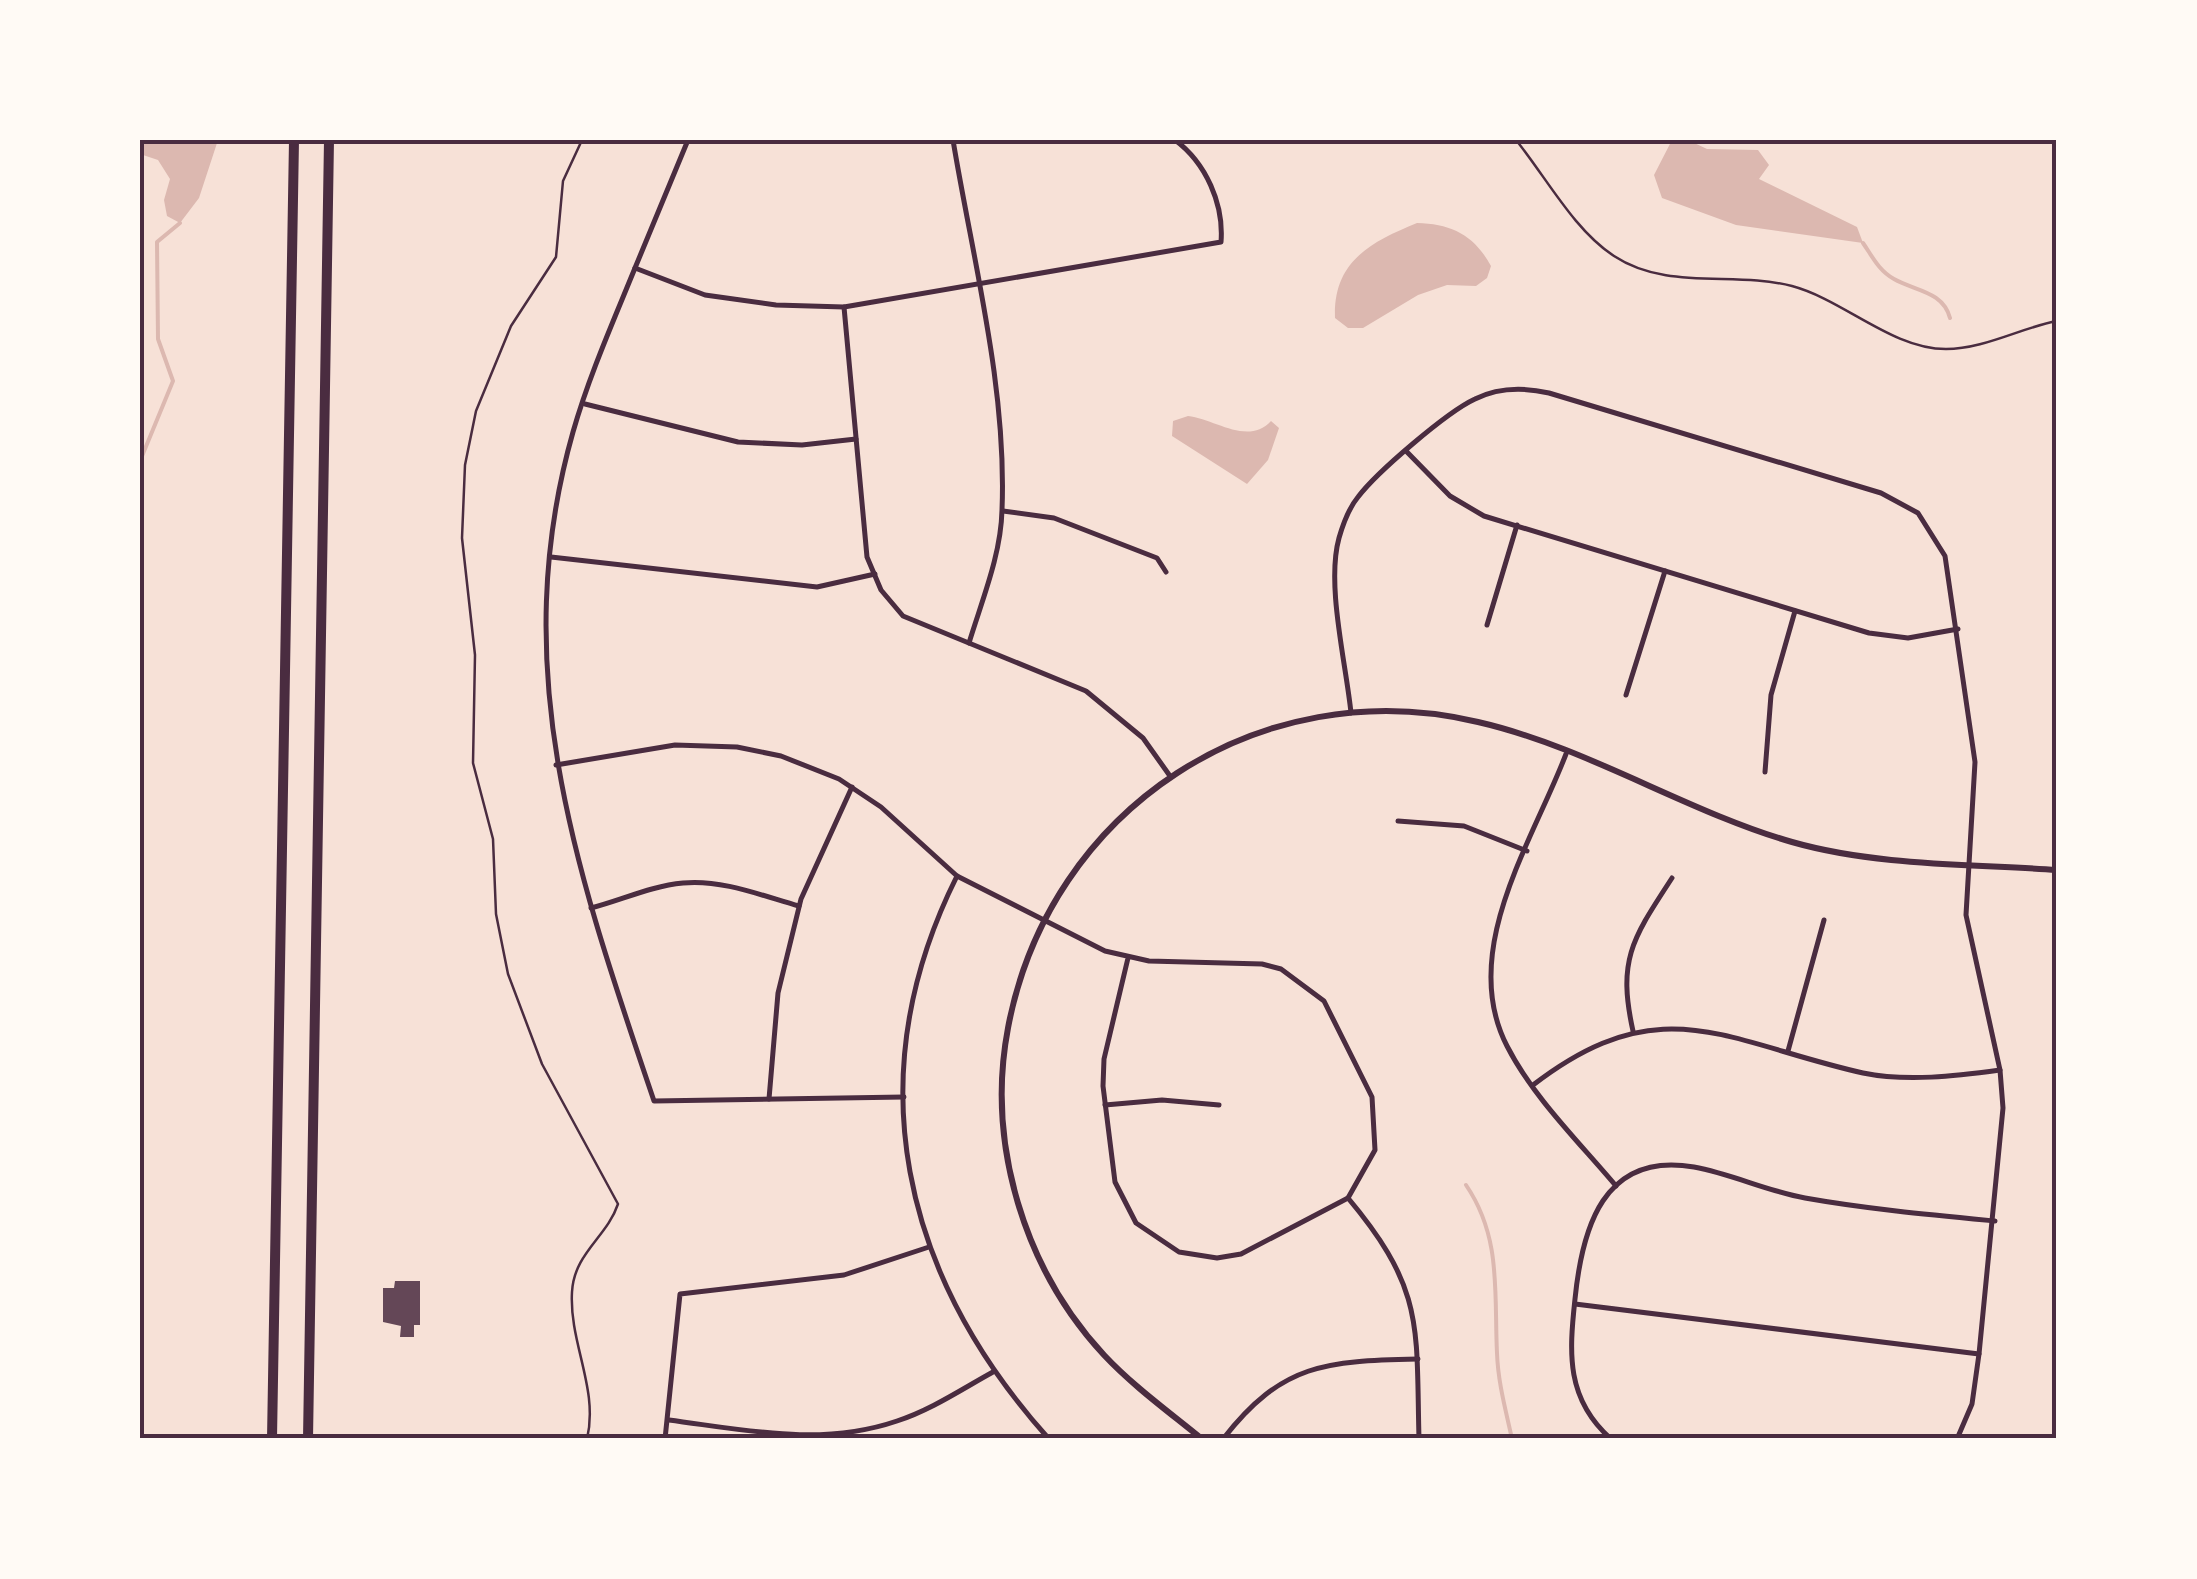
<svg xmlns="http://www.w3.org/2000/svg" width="2197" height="1579" viewBox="0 0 2197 1579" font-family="'Alegreya Sans',sans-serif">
  <rect width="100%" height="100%" fill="#f7e1d7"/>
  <!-- water -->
  <g fill="#dcb8b0">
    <polygon points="140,140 218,140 199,198 180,223 167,216 164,200 170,179 158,160 140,154"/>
    <polygon points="1672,140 1688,140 1707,149 1758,150 1769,165 1759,179 1857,227 1863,243 1736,225 1662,198 1654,175"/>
    <path d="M1417 223C1452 224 1474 235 1491 266L1487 278 1476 286 1447 285 1418 295 1363 328H1348L1335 318C1333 261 1371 242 1417 223Z"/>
    <path d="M1188 416C1215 419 1248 446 1271 421L1279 428 1268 460 1247 484 1172 436 1173 421Z"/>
  </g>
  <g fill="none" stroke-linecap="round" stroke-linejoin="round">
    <!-- stream -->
    <g stroke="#dcb8b0" stroke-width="4">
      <path d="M1863 243C1872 256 1879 271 1894 279 1915 291 1943 291 1950 318"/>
      <polyline points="140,461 173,381 158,339 157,242 180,223"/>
      <path d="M1466 1185C1502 1238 1494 1293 1497 1353 1498 1383 1506 1411 1512 1439"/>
    </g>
  </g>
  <!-- building -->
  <polygon fill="#644757" points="395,1281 420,1281 420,1325 414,1325 414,1337 400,1337 401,1326 383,1322 383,1288 394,1288"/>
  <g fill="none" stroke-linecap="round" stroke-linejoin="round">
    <!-- path -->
    <g stroke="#4a2c40" stroke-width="2.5">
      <path d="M582 140 563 181 556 257 511 326 476 411 465 465 462 538 475 655 473 763 493 839 496 914 508 974 542 1064 618 1204C607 1237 574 1253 572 1292 569 1343 599 1389 587 1439"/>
      <path d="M1516 140C1546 177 1574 230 1614 256 1667 291 1734 271 1792 286 1844 300 1892 349 1946 349 1984 349 2020 328 2057 321"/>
    </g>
    <!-- minor -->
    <g stroke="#4a2c40" stroke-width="5">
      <path d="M688 140 635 268 705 295 776 305 844 307 1221 242C1224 204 1206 163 1175 140"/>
      <path d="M953 140C973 261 1007 387 1002 510 1001 555 982 600 969 643"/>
      <path d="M635 268C613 322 589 376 573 432 505 671 578 876 654 1101L904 1097"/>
      <polyline points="844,307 867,557 881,590 903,616 1086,691 1143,738 1170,776"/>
      <polyline points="585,404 738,442 802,445 856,439"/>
      <polyline points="1407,452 1450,496 1484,516 1869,633 1908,638 1958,629"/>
      <polyline points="1003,511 1054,518 1157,558 1166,572"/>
      <polyline points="551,557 817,587 875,574"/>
      <polyline points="1487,625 1517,525"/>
      <polyline points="1626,695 1665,571"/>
      <path d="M1351 713C1346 663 1326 585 1339 538 1343 524 1349 508 1358 497 1377 472 1447 412 1475 399 1499 387 1523 387 1549 393L1881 493 1918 513 1945 556 1975 762 1966 915 2000 1070 2003 1108 1979 1354 1972 1404 1957 1439"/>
      <path d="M1566 754C1533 841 1458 951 1507 1046 1533 1097 1579 1142 1616 1186"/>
      <polyline points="556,765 675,745 737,747 781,756 839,779 881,807 957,876 1105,951 1149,961 1262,964 1281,969 1324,1001 1372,1097 1375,1150 1348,1198 1241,1254 1217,1258 1179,1252 1136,1223 1115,1182 1103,1086 1104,1059 1128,958"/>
      <polyline points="1765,772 1771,695 1795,611"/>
      <polyline points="1398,821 1464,826 1527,851"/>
      <path d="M957 876C856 1078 902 1275 1049 1439"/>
      <path d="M591 908C622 900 651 886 683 883 721 879 763 896 799 906"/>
      <path d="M1633 1031C1617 959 1633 938 1672 878"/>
      <polyline points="1788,1051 1824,920"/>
      <path d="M1533 1085C1662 986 1725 1042 1863 1073 1907 1082 1956 1076 2000 1070"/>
      <polyline points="769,1099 778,993 801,899 852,787"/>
      <polyline points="1105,1105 1162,1100 1219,1105"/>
      <path d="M1348 1198C1425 1290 1416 1326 1419 1439"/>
      <polyline points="1575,1304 1979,1354"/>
      <path d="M669 1420C746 1430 821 1447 897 1421 931 1410 962 1389 993 1372"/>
      <polyline points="665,1439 680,1294 844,1275 929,1247"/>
      <path d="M1223 1439C1282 1363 1326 1361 1418 1359"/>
      <path d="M1611 1439C1566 1399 1569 1354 1575 1299 1582 1229 1603 1151 1694 1167 1732 1174 1767 1191 1805 1198 1867 1209 1932 1215 1995 1221"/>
    </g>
    <!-- tertiary -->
    <path stroke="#4a2c40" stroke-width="6" d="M1202 1439C1169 1412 1133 1386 1104 1355 1024 1269 986 1143 1008 1028 1049 809 1260 670 1478 722 1587 747 1685 811 1792 842 1876 866 1970 864 2057 870"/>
    <!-- motorway -->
    <g stroke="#4a2c40" stroke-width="10">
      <polyline points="272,1439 294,140"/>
      <polyline points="308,1439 329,140"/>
    </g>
  </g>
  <!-- border -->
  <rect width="2197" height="1579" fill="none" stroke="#fffaf5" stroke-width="285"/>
  <rect x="142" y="142" width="1912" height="1294" fill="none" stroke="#4a2c40" stroke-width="4"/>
</svg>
